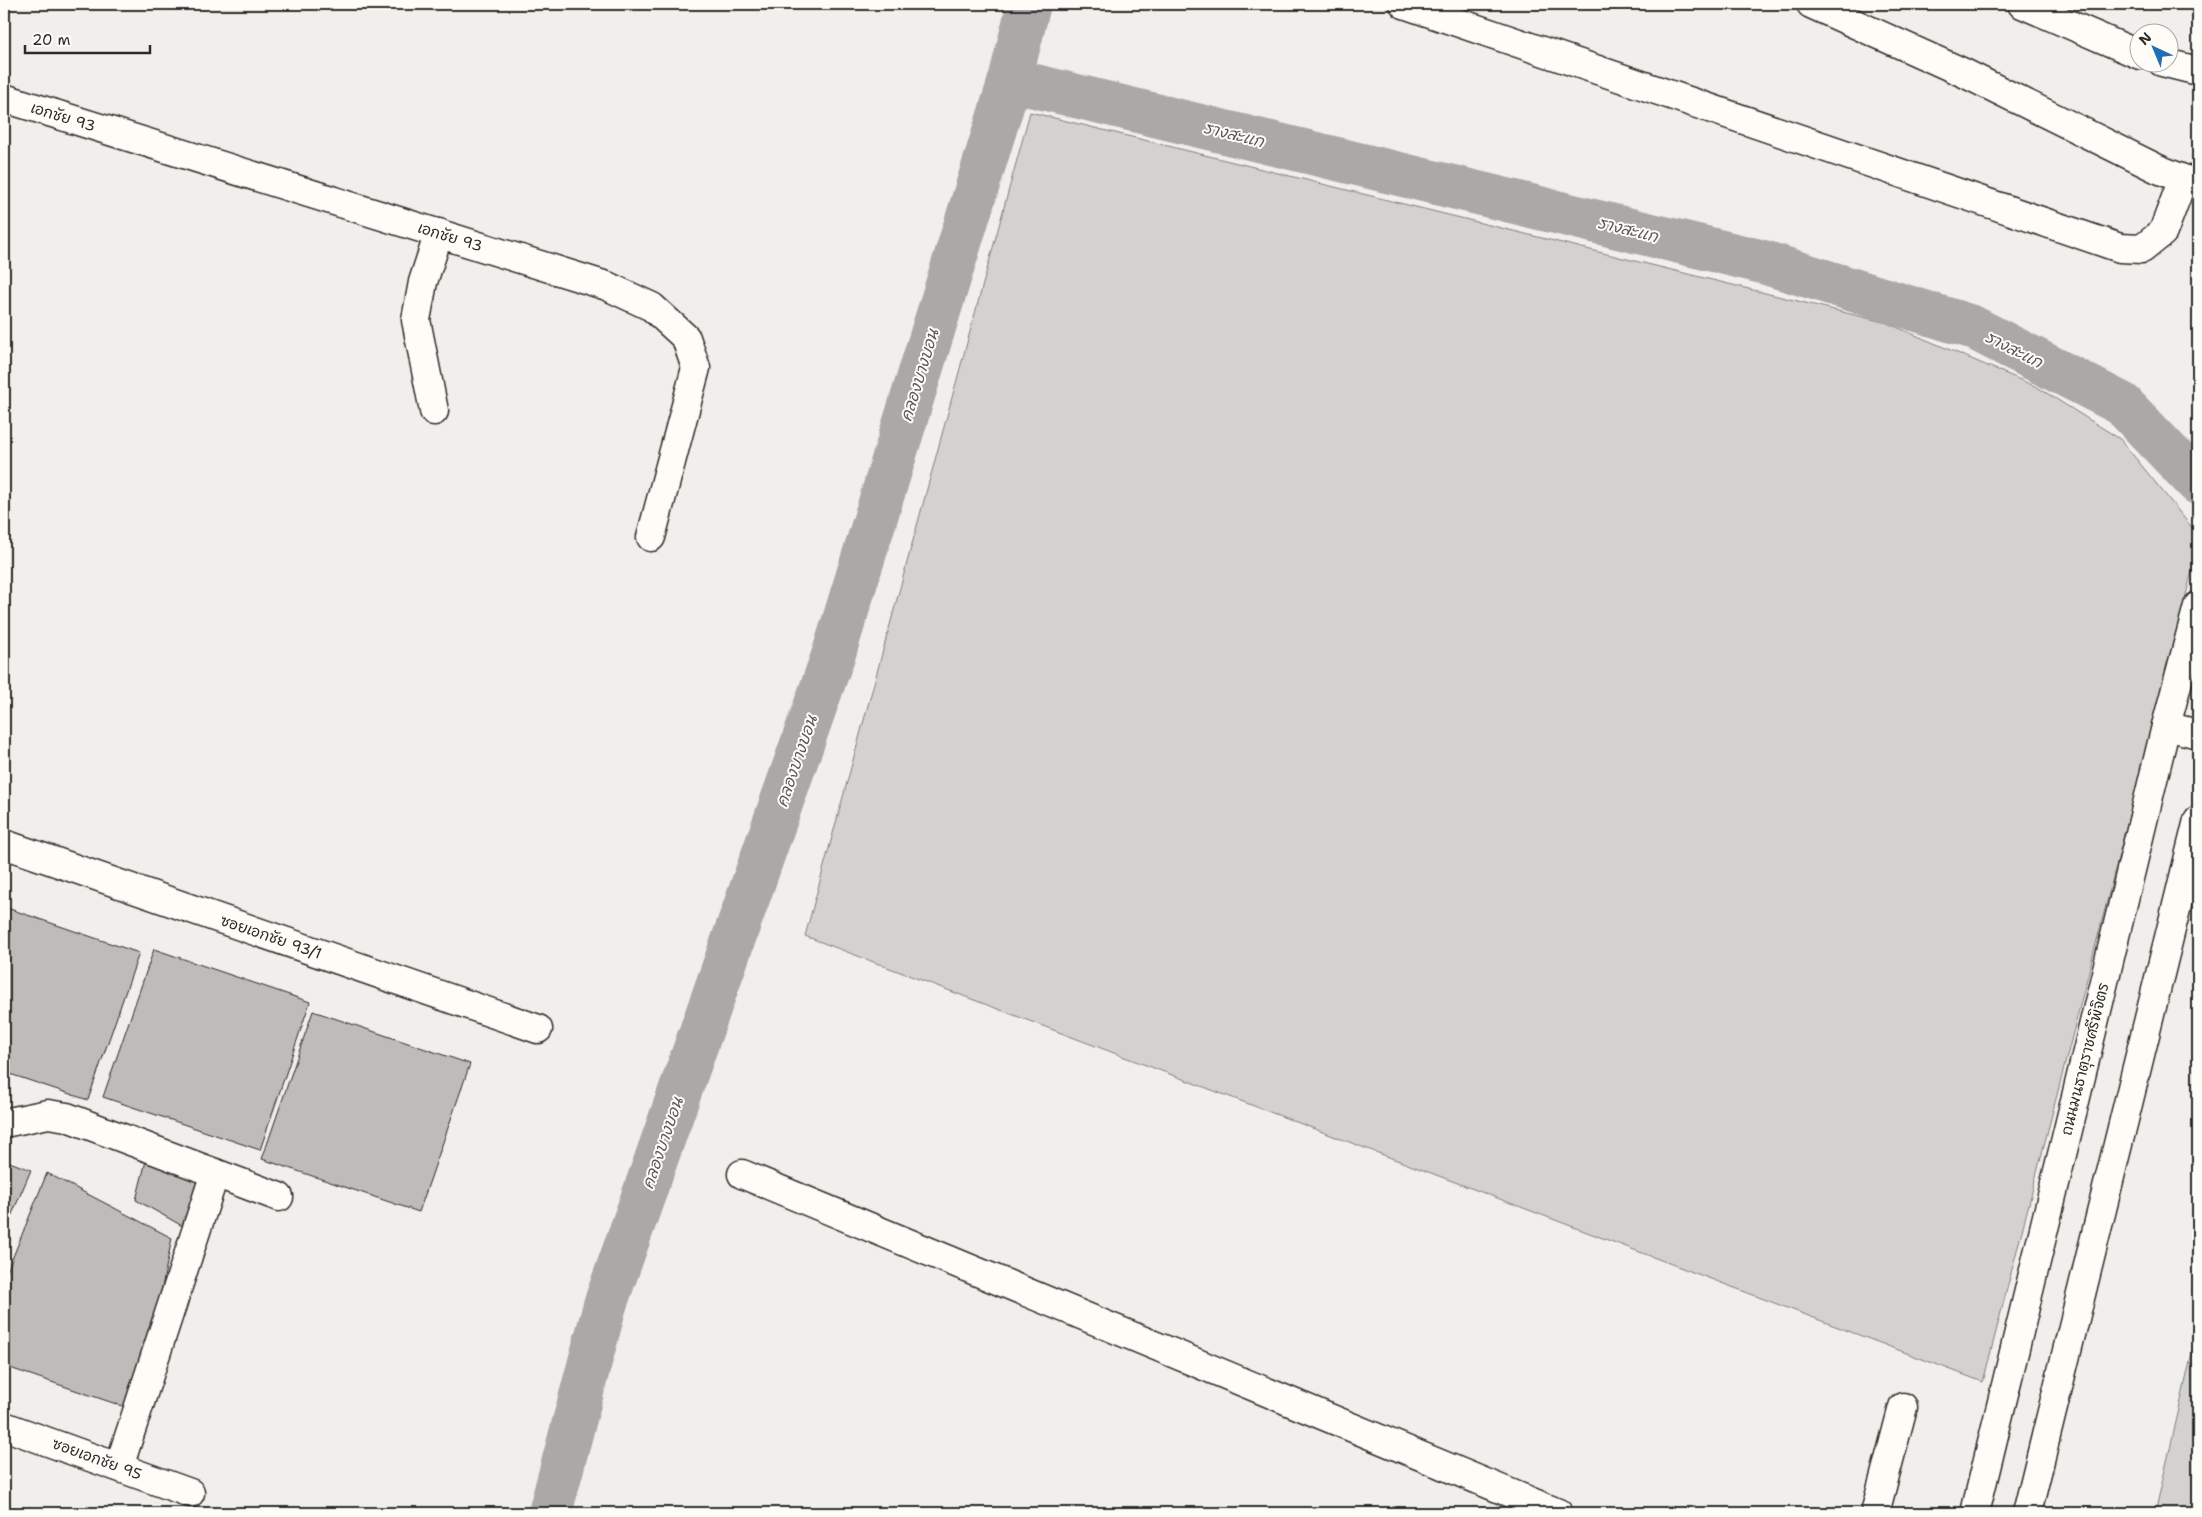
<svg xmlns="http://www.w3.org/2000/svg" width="2202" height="1517" viewBox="0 0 2202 1517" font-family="'Shantell Sans','Playpen Sans Thai',sans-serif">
  <rect width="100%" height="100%" fill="#f0efeb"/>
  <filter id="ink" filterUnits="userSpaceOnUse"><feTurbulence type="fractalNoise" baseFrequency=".02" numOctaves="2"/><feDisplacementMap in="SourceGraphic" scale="10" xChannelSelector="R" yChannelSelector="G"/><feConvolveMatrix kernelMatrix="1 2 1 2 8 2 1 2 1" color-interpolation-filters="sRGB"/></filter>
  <g filter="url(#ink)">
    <!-- green -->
    <g fill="#d3d2cf" stroke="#7f7e7d">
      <polygon points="1030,112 1887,323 2037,387 2120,439 2198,535 2198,548 1983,1382 805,936"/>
      <polygon points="2198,1327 2198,1513 2155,1513"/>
    </g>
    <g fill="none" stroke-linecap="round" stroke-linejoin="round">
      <!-- canal -->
      <g stroke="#aaa9a7" stroke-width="44">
        <polyline points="1010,80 1763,262 1972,327 2122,404 2198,483"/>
        <polyline points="550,1513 605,1305 834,653 1010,80 1029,4"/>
      </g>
    </g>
    <!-- building -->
    <g fill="#bdbcb8" stroke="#2b2b2b">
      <polygon points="4,907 139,953 88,1100 4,1072"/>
      <polygon points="154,949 310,1002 260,1150 103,1097"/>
      <polygon points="313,1011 470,1064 419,1212 262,1159"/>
      <polygon points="147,1157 203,1178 186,1228 136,1200"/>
      <polygon points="4,1160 31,1170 4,1233"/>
      <polygon points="47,1173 172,1238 137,1411 4,1366 4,1279"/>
    </g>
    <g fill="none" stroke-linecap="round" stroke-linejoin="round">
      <!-- minor casing -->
      <g stroke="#2b2b2b" stroke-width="31">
        <g id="minor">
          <polyline points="1404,4 2120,248 2142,249 2163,232 2183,179"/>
          <polyline points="1811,4 1964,73 2158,169 2198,185"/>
          <polyline points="2022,4 2140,55"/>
          <polyline points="2162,62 2198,71"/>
          <polyline points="4,98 607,286 652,307 686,338 696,368 651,537"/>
          <polyline points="434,411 416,320 423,282 439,233"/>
          <polyline points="2166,726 2198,734"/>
          <polyline points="4,844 538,1029"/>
          <polyline points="4,1123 48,1114 67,1117 215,1173"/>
          <polyline points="742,1174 1558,1513"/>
          <polyline points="4,1426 190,1493"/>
          <polyline points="119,1467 215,1173 279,1197"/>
          <polyline points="1875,1513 1903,1407"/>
          <polyline points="1975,1513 2166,726 2198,606"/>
          <polyline points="2027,1513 2198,820"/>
        </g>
      </g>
      <!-- minor -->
      <use href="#minor" stroke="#fdfcf7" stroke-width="28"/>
    </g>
  </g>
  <g text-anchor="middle" stroke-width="4" stroke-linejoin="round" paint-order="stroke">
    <!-- street labels -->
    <g font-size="15" fill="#2b2b2b" stroke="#fdfcf7">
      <text transform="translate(63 117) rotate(17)" y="5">เอกชัย 93</text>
      <text transform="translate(450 237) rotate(17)" y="5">เอกชัย 93</text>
      <text transform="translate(271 937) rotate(19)" y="5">ซอยเอกชัย 93/1</text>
      <text transform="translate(2085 1059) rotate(-76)" y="5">ถนนมนธาตุราชศรีพิจิตร</text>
      <text transform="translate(97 1459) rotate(20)" y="5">ซอยเอกชัย 95</text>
    </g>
    <!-- water labels -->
    <g font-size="16" font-style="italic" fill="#575756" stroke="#fdfcf7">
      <text transform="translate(1234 134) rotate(14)" y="6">รางสะแก</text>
      <text transform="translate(1628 229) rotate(14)" y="6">รางสะแก</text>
      <text transform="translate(2014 349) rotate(27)" y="6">รางสะแก</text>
      <text transform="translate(919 375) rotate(-73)" y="6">คลองบางบอน</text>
      <text transform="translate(796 761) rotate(-71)" y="6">คลองบางบอน</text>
      <text transform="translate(662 1143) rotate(-71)" y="6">คลองบางบอน</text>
    </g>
  </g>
  <!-- margin -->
  <rect width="2202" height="1517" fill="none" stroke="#fdfcf7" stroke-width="20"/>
  <rect x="10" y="10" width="2182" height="1497" fill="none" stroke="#2b2b2b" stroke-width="2" filter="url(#ink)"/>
  <!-- north arrow -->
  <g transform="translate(2154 48) rotate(316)"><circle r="24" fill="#fdfcf7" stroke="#a9a8a5"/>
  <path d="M0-4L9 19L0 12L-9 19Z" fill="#1f6fb2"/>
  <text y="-8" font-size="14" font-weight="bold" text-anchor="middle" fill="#2b2b2b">N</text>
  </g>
  <!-- scale -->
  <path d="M25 45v8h125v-8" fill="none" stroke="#2b2b2b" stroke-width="2.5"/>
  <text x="32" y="45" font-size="15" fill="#2b2b2b" stroke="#fdfcf7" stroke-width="4" paint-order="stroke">20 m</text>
</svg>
